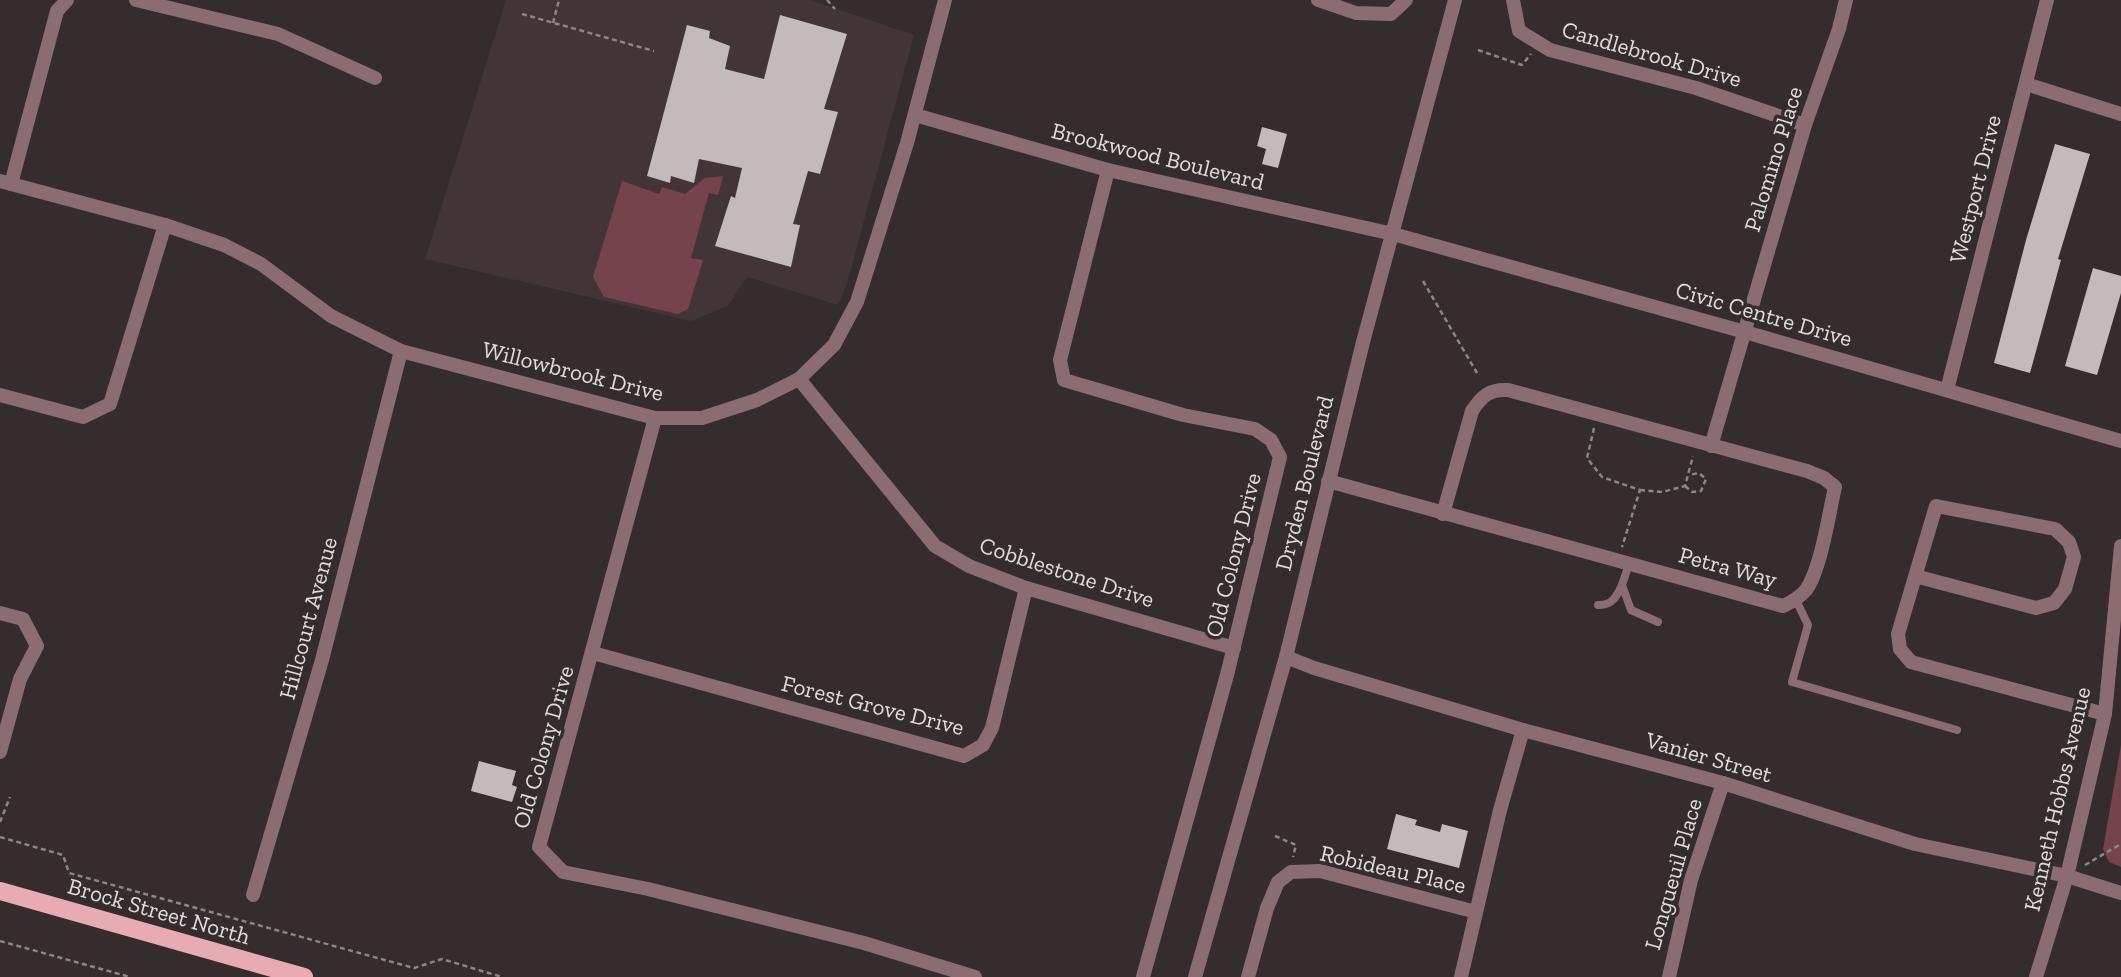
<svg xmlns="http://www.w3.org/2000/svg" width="2121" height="977" viewBox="0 0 2121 977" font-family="'Zilla Slab',serif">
  <rect width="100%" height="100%" fill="#342c2d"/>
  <!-- built -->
  <polygon fill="#433436" points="506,0 810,0 914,35 847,284 838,305 747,277 728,306 691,321 425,259"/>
  <!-- green -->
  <g fill="#74434b">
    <polygon points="723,176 718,195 709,193 691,258 703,260 688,309 678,314 604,297 593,277 622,181 659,194 662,187 685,194 705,178"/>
    <polygon points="2121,745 2121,867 2109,862 2103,849"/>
  </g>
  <!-- building -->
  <g fill="#c3babb">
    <polygon points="780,15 847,34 824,109 838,112 820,174 808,171 793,224 800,225 791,267 715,246 731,196 735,198 742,168 699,159 694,183 671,176 670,183 647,176 687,25 710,31 709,38 730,46 725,69 764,79"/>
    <polygon points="1262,127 1287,134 1278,168 1262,164 1266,149 1257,146"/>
    <polygon points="2055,144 2090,154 2058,259 2061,260 2030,373 1994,363 2026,240"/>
    <polygon points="2093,268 2121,276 2121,293 2097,375 2065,366"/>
    <polygon points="479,761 516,771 512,785 517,787 512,802 471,791"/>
    <polygon points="1396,814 1417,820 1415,825 1440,832 1442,824 1468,831 1459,868 1387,849"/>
  </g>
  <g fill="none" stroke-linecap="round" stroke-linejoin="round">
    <!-- path -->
    <g stroke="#8c8687" stroke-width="2.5" stroke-dasharray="5 3.5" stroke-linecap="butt">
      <polyline points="827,0 835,9"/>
      <polyline points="522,14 654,51"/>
      <polyline points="553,23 559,0"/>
      <polyline points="1478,50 1522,65 1531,54"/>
      <polyline points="1423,281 1477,373"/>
      <polyline points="1594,428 1587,458 1602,477 1640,490 1622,547"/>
      <polyline points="1685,486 1692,492 1701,491 1706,479 1699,473 1689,475"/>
      <polyline points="1640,490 1662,492 1685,486 1693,456"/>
      <polyline points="0,822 10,797"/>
      <polyline points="1275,836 1296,845 1293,857"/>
      <polyline points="0,837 63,855 69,873 414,968 442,959 502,977"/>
      <polyline points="2085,865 2121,844"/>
      <polyline points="0,941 130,977"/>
    </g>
    <!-- service -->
    <g stroke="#8b6d71" stroke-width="8">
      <polyline points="1629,564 1622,585 1631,610 1658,622"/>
      <polyline points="1796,600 1808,625 1792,682 1957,730"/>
      <path d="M1598 605C1612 606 1617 596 1622 585"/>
    </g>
    <!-- minor -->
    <g stroke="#8b6d71" stroke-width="14">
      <polyline points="136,0 278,34 375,78"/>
      <polyline points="1318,0 1356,13 1391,14 1406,0"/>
      <polyline points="1513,0 1519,31 1550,50 1696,88 1805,125"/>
      <polyline points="2026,84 2121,114"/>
      <polyline points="915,115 1108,170 1393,234 1745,332 2121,441"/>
      <polyline points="1108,170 1060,360 1064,380 1183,415 1255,429 1271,440 1280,457 1227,675 1143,977"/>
      <polyline points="0,181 165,225 224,245 261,264 331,316 401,351 655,418 702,418 757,400 799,379 834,345 857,302 907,143 945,0"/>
      <polyline points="11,184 57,11 67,0"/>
      <polyline points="799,379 935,546 969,566 1026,588 1234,648"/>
      <polyline points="1947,390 2047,0"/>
      <polyline points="0,395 83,417 110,404 165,225"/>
      <polyline points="655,418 539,847 563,872 648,889 864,943 975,977"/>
      <polyline points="1711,446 1805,125 1839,29 1846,0"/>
      <path d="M1328 481 1783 606C1792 602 1799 598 1806 590 1821 569 1829 513 1835 487L1824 478 1807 471 1508 390C1489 389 1482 396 1472 411L1443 514"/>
      <polyline points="1915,576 2036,608 2054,603 2065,589 2074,557 2069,542 2055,529 1936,506 1898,634 1900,649 1911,662 2105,714"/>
      <polyline points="0,613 23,619 37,646 20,679 0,752"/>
      <polyline points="593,653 964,756 983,745 992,728 1026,588"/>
      <polyline points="1286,657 1314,668 1523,730 1723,783 1915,844 2067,876 2121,893"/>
      <polyline points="253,895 322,660 401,351"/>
      <polyline points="1248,977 1267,908 1278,882 1291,872 1320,871 1476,912"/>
      <polyline points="1461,977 1500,810 1523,730"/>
      <polyline points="1669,977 1691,880 1723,783"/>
      <polyline points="2036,977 2067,876 2105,714 2121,546"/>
    </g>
    <!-- tertiary -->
    <polyline stroke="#8b6d71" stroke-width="14" points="1195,977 1286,657 1363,342 1455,0"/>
    <!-- primary -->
    <polyline stroke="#e8abb3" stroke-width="18" points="0,891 304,977"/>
  </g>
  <g text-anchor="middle" stroke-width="7" stroke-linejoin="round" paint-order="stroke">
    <!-- street labels -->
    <g font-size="23" fill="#e1dcdd" stroke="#342c2d">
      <text transform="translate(1652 54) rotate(16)" y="8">Candlebrook Drive</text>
      <text transform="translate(1158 156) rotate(14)" y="8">Brookwood Boulevard</text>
      <text transform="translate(1773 159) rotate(-73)" y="8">Palomino Place</text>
      <text transform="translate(1975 189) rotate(-76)" y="8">Westport Drive</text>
      <text transform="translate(1764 314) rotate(16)" y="8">Civic Centre Drive</text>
      <text transform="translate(573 371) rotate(14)" y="8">Willowbrook Drive</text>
      <text transform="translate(1304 483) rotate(-76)" y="8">Dryden Boulevard</text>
      <text transform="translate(1233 555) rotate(-76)" y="8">Old Colony Drive</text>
      <text transform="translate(1728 567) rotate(15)" y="8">Petra Way</text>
      <text transform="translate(1067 572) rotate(18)" y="8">Cobblestone Drive</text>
      <text transform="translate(308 618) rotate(-75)" y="8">Hillcourt Avenue</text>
      <text transform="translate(873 705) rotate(14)" y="8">Forest Grove Drive</text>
      <text transform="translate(543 747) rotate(-74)" y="8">Old Colony Drive</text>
      <text transform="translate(1709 757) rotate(16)" y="8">Vanier Street</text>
      <text transform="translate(2057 799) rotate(-77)" y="8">Kenneth Hobbs Avenue</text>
      <text transform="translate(1393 869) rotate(13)" y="8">Robideau Place</text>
      <text transform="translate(1673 874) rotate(-74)" y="8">Longueuil Place</text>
      <text transform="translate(159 911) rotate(16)" y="8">Brock Street North</text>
    </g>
  </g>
</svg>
